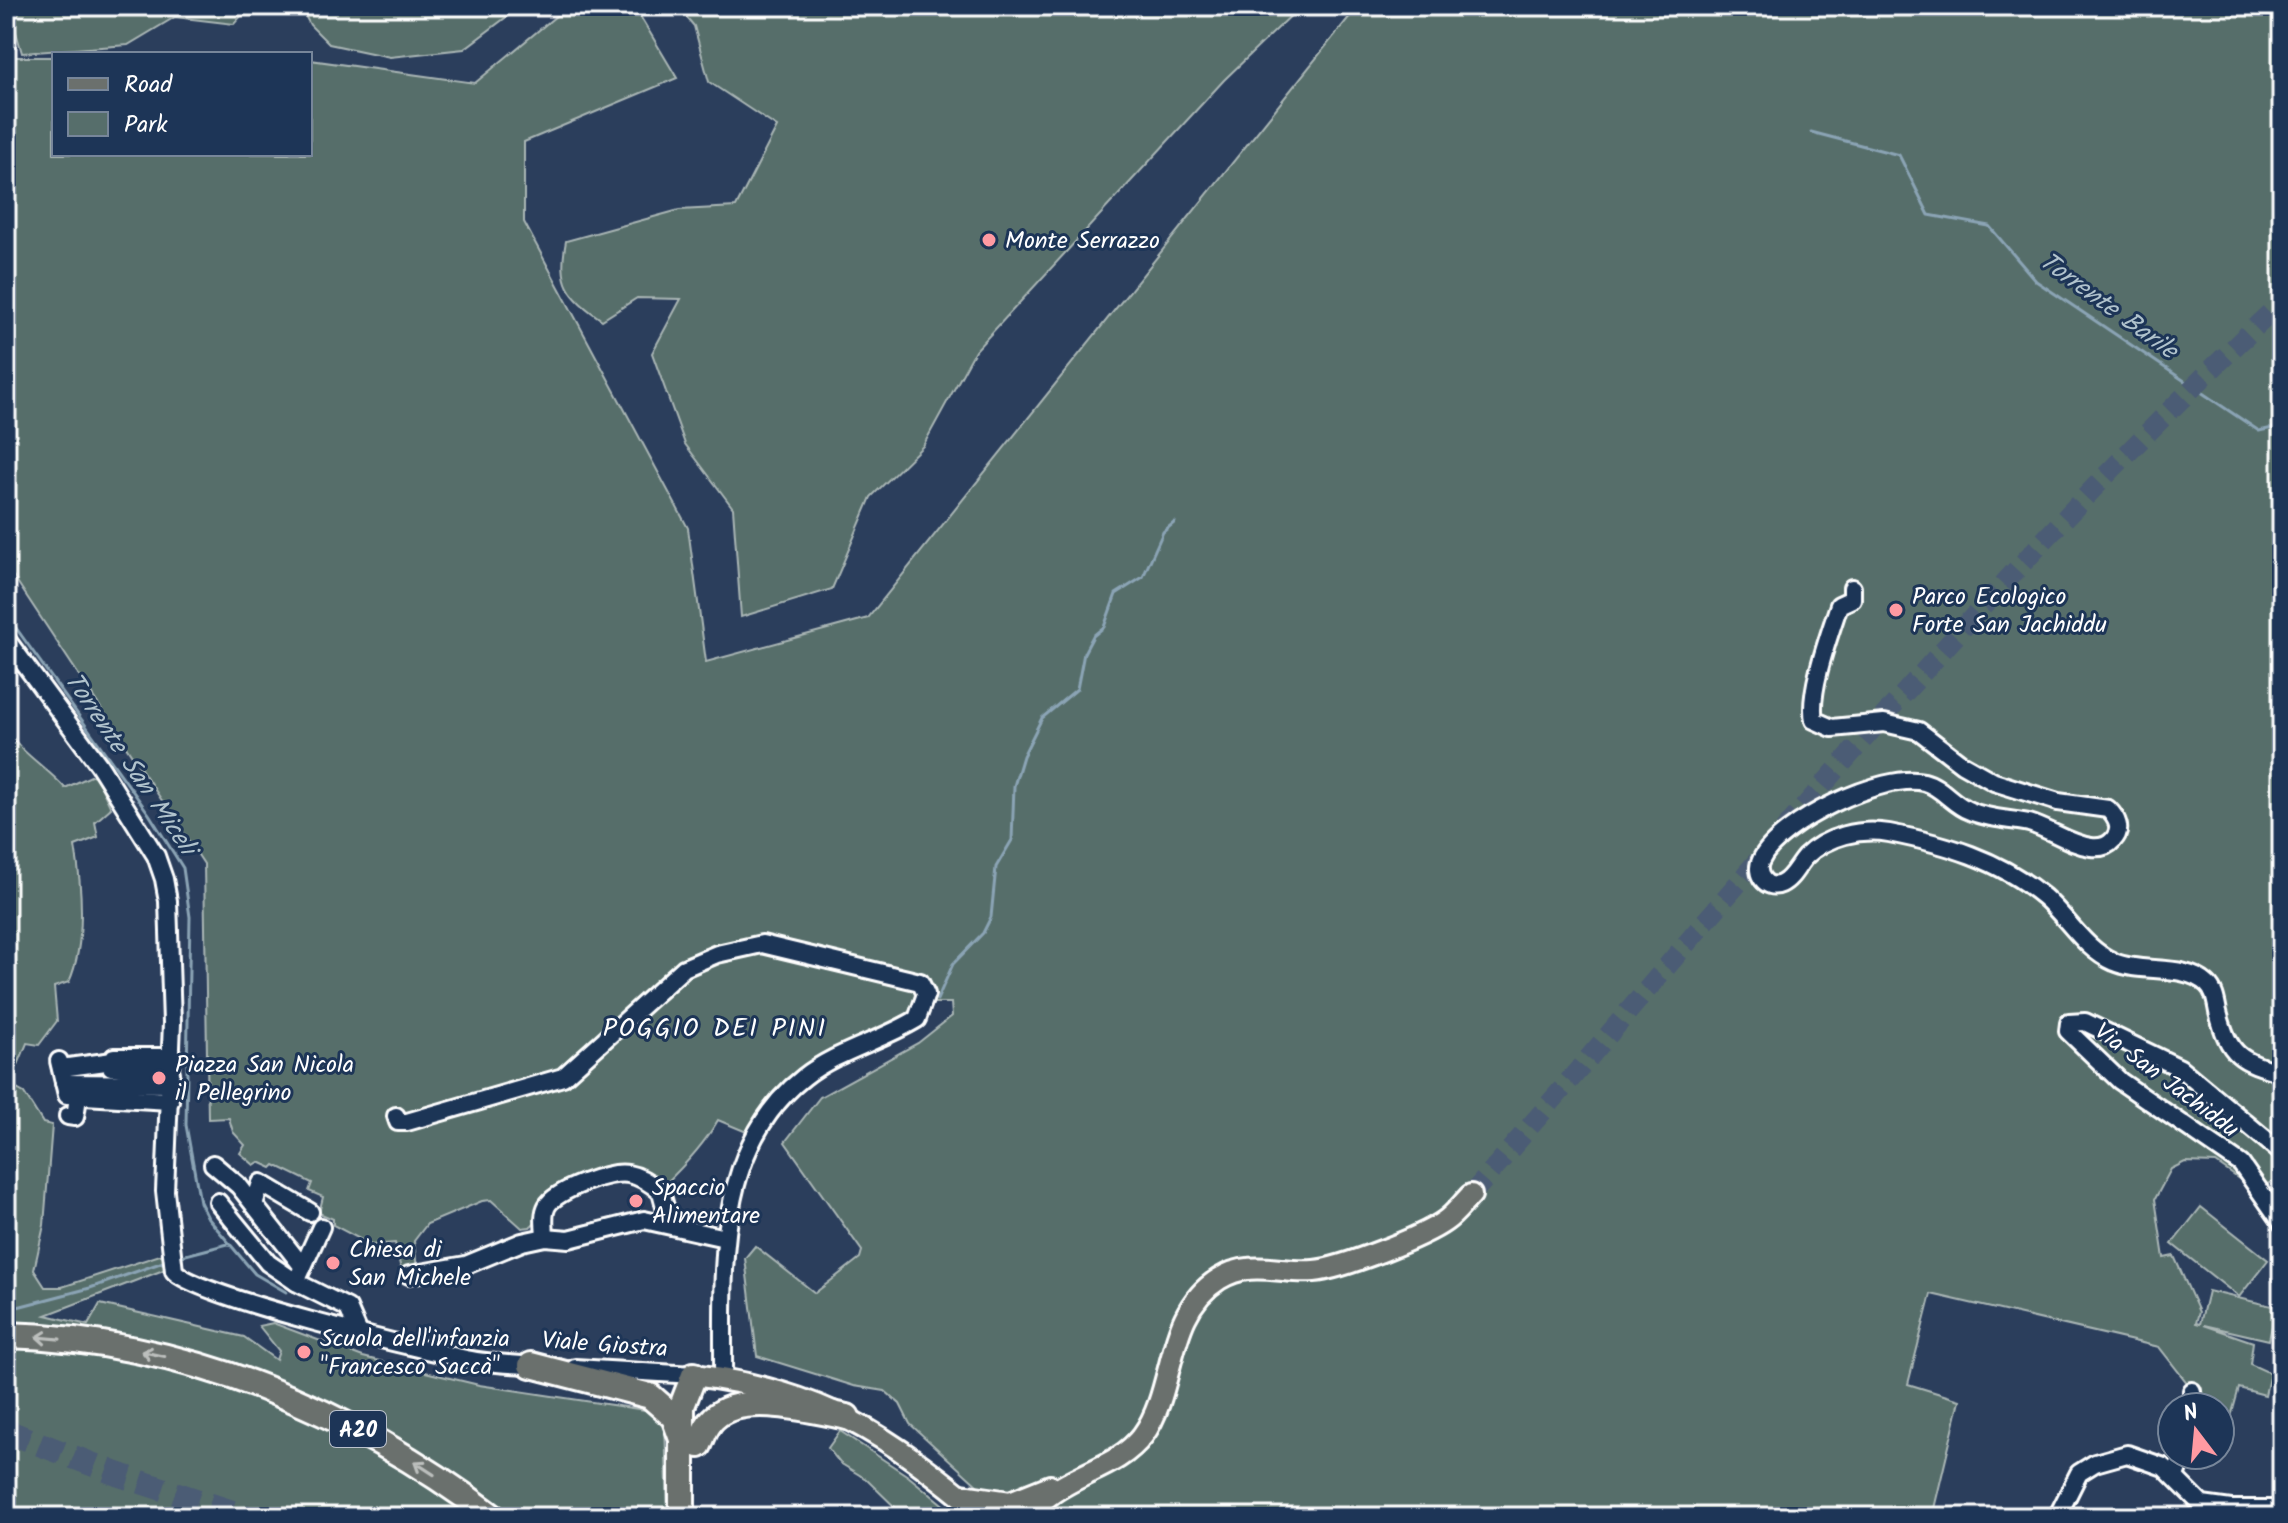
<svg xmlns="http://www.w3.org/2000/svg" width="2288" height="1523" viewBox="0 0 2288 1523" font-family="Kalam,sans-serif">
  <rect width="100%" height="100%" fill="#2b3e5c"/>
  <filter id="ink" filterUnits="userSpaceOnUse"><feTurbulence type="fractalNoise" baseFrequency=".0125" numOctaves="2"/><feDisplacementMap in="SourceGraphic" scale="16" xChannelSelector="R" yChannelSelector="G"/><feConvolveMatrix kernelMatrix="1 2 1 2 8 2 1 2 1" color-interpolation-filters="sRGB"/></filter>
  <g filter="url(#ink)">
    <!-- green -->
    <g fill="#566e6b" stroke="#aab6b5" stroke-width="2">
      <polygon points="6,6 250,6 234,24 175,17 128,45 22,53 14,25 6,19"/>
      <polygon points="300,6 521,6 464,49 390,57 329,44 310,25"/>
      <path d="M568 6H634L677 78 524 142V222L688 528 706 662 868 618 1358 6H2282V1177L2255 1190 2216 1163 2185 1162 2171 1169 2155 1199 2164 1258 2174 1256 2199 1312 2196 1323 2200 1324 2208 1291 2276 1307 2269 1340 2204 1325 2253 1342 2250 1364 2270 1373 2265 1395 2239 1388 2226 1435 2220 1434V1407H2206L2159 1347 1931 1294 1908 1384 1960 1400 1932 1517H1012L910 1424 900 1404 885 1391 854 1386 757 1356 745 1258 755 1246 815 1293 860 1258 862 1251 785 1142 820 1097 918 1043 952 1016 951 1003H914L911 1016 804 1065 749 1133 718 1120C704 1145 682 1168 662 1187 606 1157 571 1187 530 1227L522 1228 491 1200 482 1201 427 1224 414 1241 417 1269 402 1274 395 1243 371 1245 333 1225V1219L319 1213 323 1197 309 1191 312 1183 275 1165 272 1168 259 1162 254 1165 240 1153 245 1145 233 1132 229 1118 208 1119 204 864 6 565V57H54V154H310V60L475 83Z"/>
      <path d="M677 6H1301L1224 80 975 351 923 446 871 497 832 589 741 617 733 508 685 444 652 353 681 299 637 298 602 320C567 295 558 284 566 241L679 210 736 207 777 127 709 82 694 26Z"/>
      <path d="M6 727C19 753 46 766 65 788L95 774 111 808 95 822 98 837 75 846C82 887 86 944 69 982L54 987 57 1021 39 1045 27 1043 18 1065 6 1081Z"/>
      <polygon points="6,1083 24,1093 43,1123 52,1125 44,1225 34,1270 45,1287 62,1287 163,1254 166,1269 46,1315 88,1325 100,1304 244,1337 276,1360 279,1351 259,1326 273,1323 363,1357 479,1385 645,1410 665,1423 668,1517 6,1517"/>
      <polygon points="2201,1207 2268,1260 2239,1297 2172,1244"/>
      <polygon points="840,1431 908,1476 958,1517 905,1517 866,1479 840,1463 828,1448"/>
    </g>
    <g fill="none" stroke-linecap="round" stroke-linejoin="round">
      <!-- stream -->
      <g stroke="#8ba4b5" stroke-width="3">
        <polyline points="1811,132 1899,155 1929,215 1989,226 2036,281 2259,431 2282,426"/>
        <polyline points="6,614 149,814 183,868 190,917 186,1125 200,1202 208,1218 255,1274 286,1292"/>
        <polyline points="937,1000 953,964 983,933 991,917 996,867 1012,840 1014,786 1023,756 1042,718 1077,689 1084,653 1093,636 1104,627 1116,594 1143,577 1163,532 1175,522"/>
        <polyline points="178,1257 228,1244"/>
        <polyline points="6,1310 90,1288 166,1261"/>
      </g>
      <!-- major-tunnel -->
      <path stroke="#4b5b74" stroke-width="20" stroke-dasharray="20 10" stroke-linecap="butt" d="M1471 1195C1734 891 1988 577 2282 302"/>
      <!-- highway-tunnel -->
      <polyline stroke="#4b5b74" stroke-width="24" stroke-dasharray="24 12" stroke-linecap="butt" points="6,1431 117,1474 247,1517"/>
      <!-- minor casing -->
      <g stroke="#fff" stroke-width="22">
        <g id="minor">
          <path d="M1852 588V599L1839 605C1830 633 1808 692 1814 720L1832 728 1884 723 1919 731 1962 764 1994 782 2058 802 2108 809C2117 818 2123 830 2113 840 2107 847 2099 848 2091 847 2069 844 2050 829 2029 823 2009 819 1988 819 1970 811 1953 805 1941 786 1924 782 1884 772 1779 822 1761 860 1754 873 1766 891 1781 884 1792 879 1797 866 1805 857 1826 836 1861 828 1889 833 1945 844 1999 859 2044 897 2067 917 2085 950 2114 962 2141 974 2185 963 2207 984 2215 991 2216 1002 2218 1012 2229 1056 2240 1061 2282 1073"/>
          <path d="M6 639 99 765 156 856 164 879 168 901 172 1023 165 1191 174 1271C197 1297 420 1349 466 1359 490 1364 515 1364 540 1366"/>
          <polyline points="59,1061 67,1095 170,1101"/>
          <polyline points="111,1067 171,1073"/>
          <polyline points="61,1068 113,1061 114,1057 171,1057"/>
          <polyline points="64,1083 171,1084"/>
          <polyline points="68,1116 75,1117 78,1097"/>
          <path d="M396 1116 398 1122H407L563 1077 684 968 717 954 762 944 920 982 926 994 917 1019C881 1041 837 1051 804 1077 712 1149 724 1275 723 1379"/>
          <polyline points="2282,1153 2180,1068 2085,1022 2069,1023 2068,1031 2120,1081 2241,1164 2282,1223"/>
          <polyline points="213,1164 239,1186 303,1267"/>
          <polyline points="218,1202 268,1263 296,1282"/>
          <polyline points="254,1204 261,1183 310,1212"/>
          <polyline points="321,1227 296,1282 348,1308 358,1331"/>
          <path d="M545 1237C545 1228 542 1215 547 1206 556 1190 611 1170 628 1174 640 1176 653 1185 661 1192L670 1225"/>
          <polyline points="409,1275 466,1265 522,1242 545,1237 569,1239 644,1220 725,1238"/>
          <polyline points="575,1368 694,1375"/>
          <polyline points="2192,1391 2193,1407"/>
          <polyline points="2175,1476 2183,1455"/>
          <polyline points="2057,1517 2079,1473 2095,1463 2127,1454 2164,1467 2202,1505 2231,1509 2282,1509"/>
        </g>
      </g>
      <!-- major casing -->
      <g stroke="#fff" stroke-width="26">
        <g id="major">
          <path d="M694 1375C825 1392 887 1434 986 1517"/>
          <polyline points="962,1495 1010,1502 1050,1486"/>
          <path d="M1023 1517C1033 1510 1041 1501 1051 1494 1080 1472 1120 1466 1143 1435 1177 1388 1164 1313 1219 1279 1251 1259 1280 1274 1314 1271 1340 1269 1423 1237 1445 1221 1455 1214 1462 1204 1471 1195"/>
        </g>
      </g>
      <!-- highway casing -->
      <g stroke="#fff" stroke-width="30">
        <g id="highway">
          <path d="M6 1335C185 1340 352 1410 493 1517"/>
          <polyline points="531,1365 650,1396 674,1417 684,1445"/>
          <path d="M699 1445C703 1436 706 1425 714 1418 742 1391 812 1410 847 1417"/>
          <polyline points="682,1517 682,1406 694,1375"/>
        </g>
      </g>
      <!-- minor -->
      <use href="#minor" stroke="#1d3557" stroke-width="16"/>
      <!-- major -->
      <use href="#major" stroke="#6b706d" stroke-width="20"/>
      <!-- highway -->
      <use href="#highway" stroke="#6b706d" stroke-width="24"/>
    </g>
    <!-- one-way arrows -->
    <defs><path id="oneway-shaft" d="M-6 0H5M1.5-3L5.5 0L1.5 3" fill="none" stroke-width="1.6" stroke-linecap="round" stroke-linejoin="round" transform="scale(2)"/></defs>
    <g stroke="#bcbfbd">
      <use href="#oneway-shaft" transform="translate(48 1338) rotate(-175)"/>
      <use href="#oneway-shaft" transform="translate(153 1354) rotate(-168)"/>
      <use href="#oneway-shaft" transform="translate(424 1468) rotate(-147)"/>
    </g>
  </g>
  <!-- markers -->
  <g fill="#ff9aa2" stroke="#1d3557" stroke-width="3">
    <circle cx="989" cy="240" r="8"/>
    <circle cx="1896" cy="610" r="8"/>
    <circle cx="159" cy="1078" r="8"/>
    <circle cx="636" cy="1201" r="8"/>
    <circle cx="333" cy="1263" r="8"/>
    <circle cx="304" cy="1352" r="8"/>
  </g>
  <g text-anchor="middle" stroke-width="6" stroke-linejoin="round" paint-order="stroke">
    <!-- shield labels -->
    <rect fill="#1d3557" stroke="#bbc2cd" stroke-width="2" x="330" y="1411" width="56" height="36" rx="6"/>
    <g font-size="22" font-weight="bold" fill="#fff">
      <text x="358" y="1437">A20</text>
    </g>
    <!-- poi labels -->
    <g font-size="24" fill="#fff" stroke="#1d3557" text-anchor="start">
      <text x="1005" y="248">Monte Serrazzo</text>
      <text x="1912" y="604">Parco Ecologico<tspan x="1912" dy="28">Forte San Jachiddu</tspan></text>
      <text x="175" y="1072">Piazza San Nicola<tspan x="175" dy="28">il Pellegrino</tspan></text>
      <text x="652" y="1195">Spaccio<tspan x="652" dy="28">Alimentare</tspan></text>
      <text x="349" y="1257">Chiesa di<tspan x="349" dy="28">San Michele</tspan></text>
      <text x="320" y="1346">Scuola dell'infanzia<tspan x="320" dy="28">"Francesco Saccà"</tspan></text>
    </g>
    <!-- street labels -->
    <g font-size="24" fill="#fff" stroke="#1d3557">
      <text transform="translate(2167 1080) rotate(37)" y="8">Via San Jachiddu</text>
      <text transform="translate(605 1344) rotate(4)" y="8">Viale Giostra</text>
    </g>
    <!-- water labels -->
    <g font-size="26" font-style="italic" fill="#b1c3cd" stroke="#1d3557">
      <text transform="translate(2109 305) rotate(36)" y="9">Torrente Barile</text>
      <text transform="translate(131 763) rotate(56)" y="9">Torrente San Miceli</text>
    </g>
    <!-- neighbourhood labels -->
    <g font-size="26" letter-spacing="2" fill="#fff" stroke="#1d3557">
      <text x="715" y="1036">POGGIO DEI PINI</text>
    </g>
  </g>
  <!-- margin -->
  <rect width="2288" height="1523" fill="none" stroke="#1d3557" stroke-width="32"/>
  <rect x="16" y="16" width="2256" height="1491" fill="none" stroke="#fff" stroke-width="3" filter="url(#ink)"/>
  <!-- legend -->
  <rect x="52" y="52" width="260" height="104" fill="#1d3557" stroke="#77869a" stroke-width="2"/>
  <rect x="68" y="78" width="40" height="12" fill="#6b706d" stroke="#77869a" stroke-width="2"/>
  <text x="124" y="92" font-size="24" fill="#ffffff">Road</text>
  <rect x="68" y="112" width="40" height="24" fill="#566e6b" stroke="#77869a" stroke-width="2"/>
  <text x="124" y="132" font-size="24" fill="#ffffff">Park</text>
  <!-- north arrow -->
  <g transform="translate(2196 1431) rotate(344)"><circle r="38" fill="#1d3557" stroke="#77869a" stroke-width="2"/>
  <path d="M0-6L14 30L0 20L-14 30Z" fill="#ff9aa2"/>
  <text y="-12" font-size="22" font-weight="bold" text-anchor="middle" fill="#ffffff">N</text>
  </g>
</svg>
